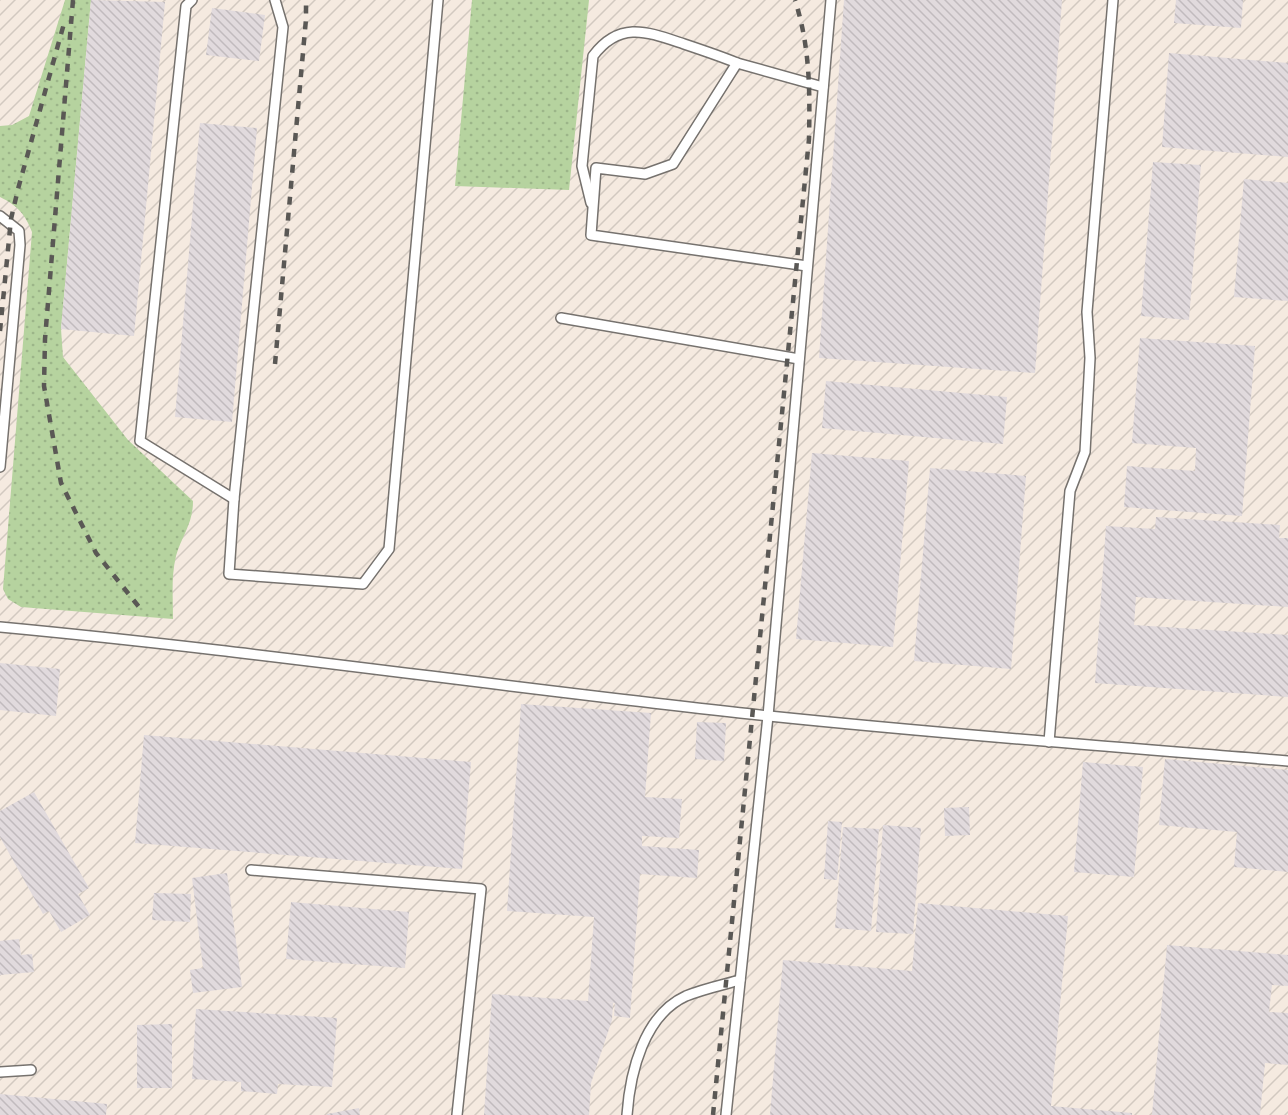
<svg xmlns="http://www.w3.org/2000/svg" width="1288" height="1115" viewBox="0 0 1288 1115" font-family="'Sofia Sans Condensed',sans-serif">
  <defs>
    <pattern id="industrial-furrows" width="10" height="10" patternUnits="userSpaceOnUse" patternTransform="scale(1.5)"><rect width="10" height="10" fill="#f5eae0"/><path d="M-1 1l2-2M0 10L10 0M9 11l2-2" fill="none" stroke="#d2c9c0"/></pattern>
    <pattern id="grass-dots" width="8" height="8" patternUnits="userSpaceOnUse" patternTransform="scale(1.5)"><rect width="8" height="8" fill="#b6d39f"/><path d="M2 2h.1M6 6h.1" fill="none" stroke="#9cb589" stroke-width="1.8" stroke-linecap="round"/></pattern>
    <pattern id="building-back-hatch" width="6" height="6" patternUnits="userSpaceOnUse" patternTransform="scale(1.5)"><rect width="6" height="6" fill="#e1dadd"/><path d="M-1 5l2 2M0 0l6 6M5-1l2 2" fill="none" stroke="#c1bbbe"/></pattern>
  </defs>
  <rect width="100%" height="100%" fill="#fcf8f3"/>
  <!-- industrial -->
  <rect fill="url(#industrial-furrows)" x="0" y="0" width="1288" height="1115"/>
  <!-- grass -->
  <g fill="url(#grass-dots)">
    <path d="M65 0H91L61 329 63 357 128 440 193 501C193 524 182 535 176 556 171 577 173 598 173 619L21 607 8 599 3 589 32 232C25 214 18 206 0 197V126L12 125 29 116Z"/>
    <polygon points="472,0 589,0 569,190 455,186"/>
  </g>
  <!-- building -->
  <g fill="url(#building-back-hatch)">
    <polygon points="91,0 165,2 134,336 61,329"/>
    <polygon points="844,0 1062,0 1035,373 819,358"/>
    <polygon points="1176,0 1243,0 1241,28 1174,23"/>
    <polygon points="212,8 265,15 259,61 206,55"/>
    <polygon points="1169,53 1288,63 1288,157 1162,147"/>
    <polygon points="200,123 257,128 232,422 175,417"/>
    <polygon points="1153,162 1201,165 1189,320 1141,316"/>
    <polygon points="1244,179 1288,183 1288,301 1234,297"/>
    <polygon points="1140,338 1255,346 1242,516 1124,507 1127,466 1195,471 1196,448 1132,443"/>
    <polygon points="826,381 1007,397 1003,444 822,428"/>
    <polygon points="812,453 909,461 893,647 796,639"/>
    <polygon points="930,468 1026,476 1011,669 914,661"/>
    <polygon points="1156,517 1280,525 1279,538 1288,538 1288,607 1136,597 1134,625 1288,635 1288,697 1095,683 1106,526 1155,529"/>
    <polygon points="0,663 60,669 56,716 0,710"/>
    <polygon points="521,704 651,713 645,797 682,799 679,838 642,836 642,846 699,850 697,878 640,874 630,1018 614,1016 615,1003 600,1001 613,1003 612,1020 591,1083 589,1115 484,1115 492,994 588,1001 594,917 507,911"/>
    <polygon points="697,722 726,723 724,761 695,759"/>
    <polygon points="144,735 471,762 462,869 135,843"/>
    <polygon points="1165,759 1288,770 1288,872 1234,867 1237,832 1159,825"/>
    <polygon points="1083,762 1143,767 1134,877 1074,872"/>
    <polygon points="34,792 89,888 78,894 90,915 61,932 49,911 43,914 0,837 0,811"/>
    <polygon points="969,807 970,835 945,836 944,808"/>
    <polygon points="828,821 842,822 837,880 824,879"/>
    <polygon points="883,825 921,828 913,934 876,932"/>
    <polygon points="843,827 879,829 871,931 835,928"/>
    <polygon points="227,873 242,987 193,993 190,970 203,968 192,878"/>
    <polygon points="154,893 191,894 190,922 152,920"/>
    <polygon points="291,902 409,912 405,968 286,959"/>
    <polygon points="918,903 1068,916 1051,1106 1132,1113 1132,1115 770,1115 783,960 912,971"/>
    <polygon points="19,939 21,955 32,954 34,972 0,975 0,941"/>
    <polygon points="1167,945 1288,955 1288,986 1272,985 1269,1012 1288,1013 1288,1065 1265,1063 1260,1115 1152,1115"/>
    <polygon points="196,1009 337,1018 332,1087 278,1084 277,1094 241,1091 241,1082 192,1079"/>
    <polygon points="172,1024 172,1088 137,1088 137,1025"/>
    <polygon points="0,1094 107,1104 106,1115 0,1115"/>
    <polygon points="359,1108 360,1115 327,1115 327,1114"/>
  </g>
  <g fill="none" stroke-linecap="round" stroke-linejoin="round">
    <!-- lane casing -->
    <g stroke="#76726e" stroke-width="12">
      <g id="lane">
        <polyline points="192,0 186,6 140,441 234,499 283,27 275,0"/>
        <path d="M591 203 582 166 593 56C620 20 648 32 684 44 702 50 720 56 737 63"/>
        <polyline points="0,216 19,231 20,245 0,467"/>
        <polyline points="807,266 591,235 596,168 645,174 673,164 737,63 823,87"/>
        <polyline points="561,318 799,359"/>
        <polyline points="234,499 229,574 363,584 389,549 438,0"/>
        <path d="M0 627C257 651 513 689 769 716 942 734 1115 747 1288 761"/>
        <polyline points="1049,742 1070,491 1085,452 1090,358 1087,312 1113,0"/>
        <polyline points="251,870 481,889 457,1115"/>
        <polyline points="0,1072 31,1070"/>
        <path d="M627 1115C630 1072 644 1015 686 996 703 989 722 985 740 980"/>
        <polyline points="726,1115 768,716 831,0"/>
      </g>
    </g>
    <!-- lane -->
    <use href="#lane" stroke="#fff" stroke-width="9"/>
    <!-- rail -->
    <g stroke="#5a5855" stroke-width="4.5" stroke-dasharray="8 8" stroke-linecap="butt">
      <polyline points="73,0 45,339 44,386 61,483 96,553 143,612"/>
      <polyline points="0,331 11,219 18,189 65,20"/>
      <polyline points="275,364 306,19 306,0"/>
      <path d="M713 1115 809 139C810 90 810 47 795 0"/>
    </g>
  </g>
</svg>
